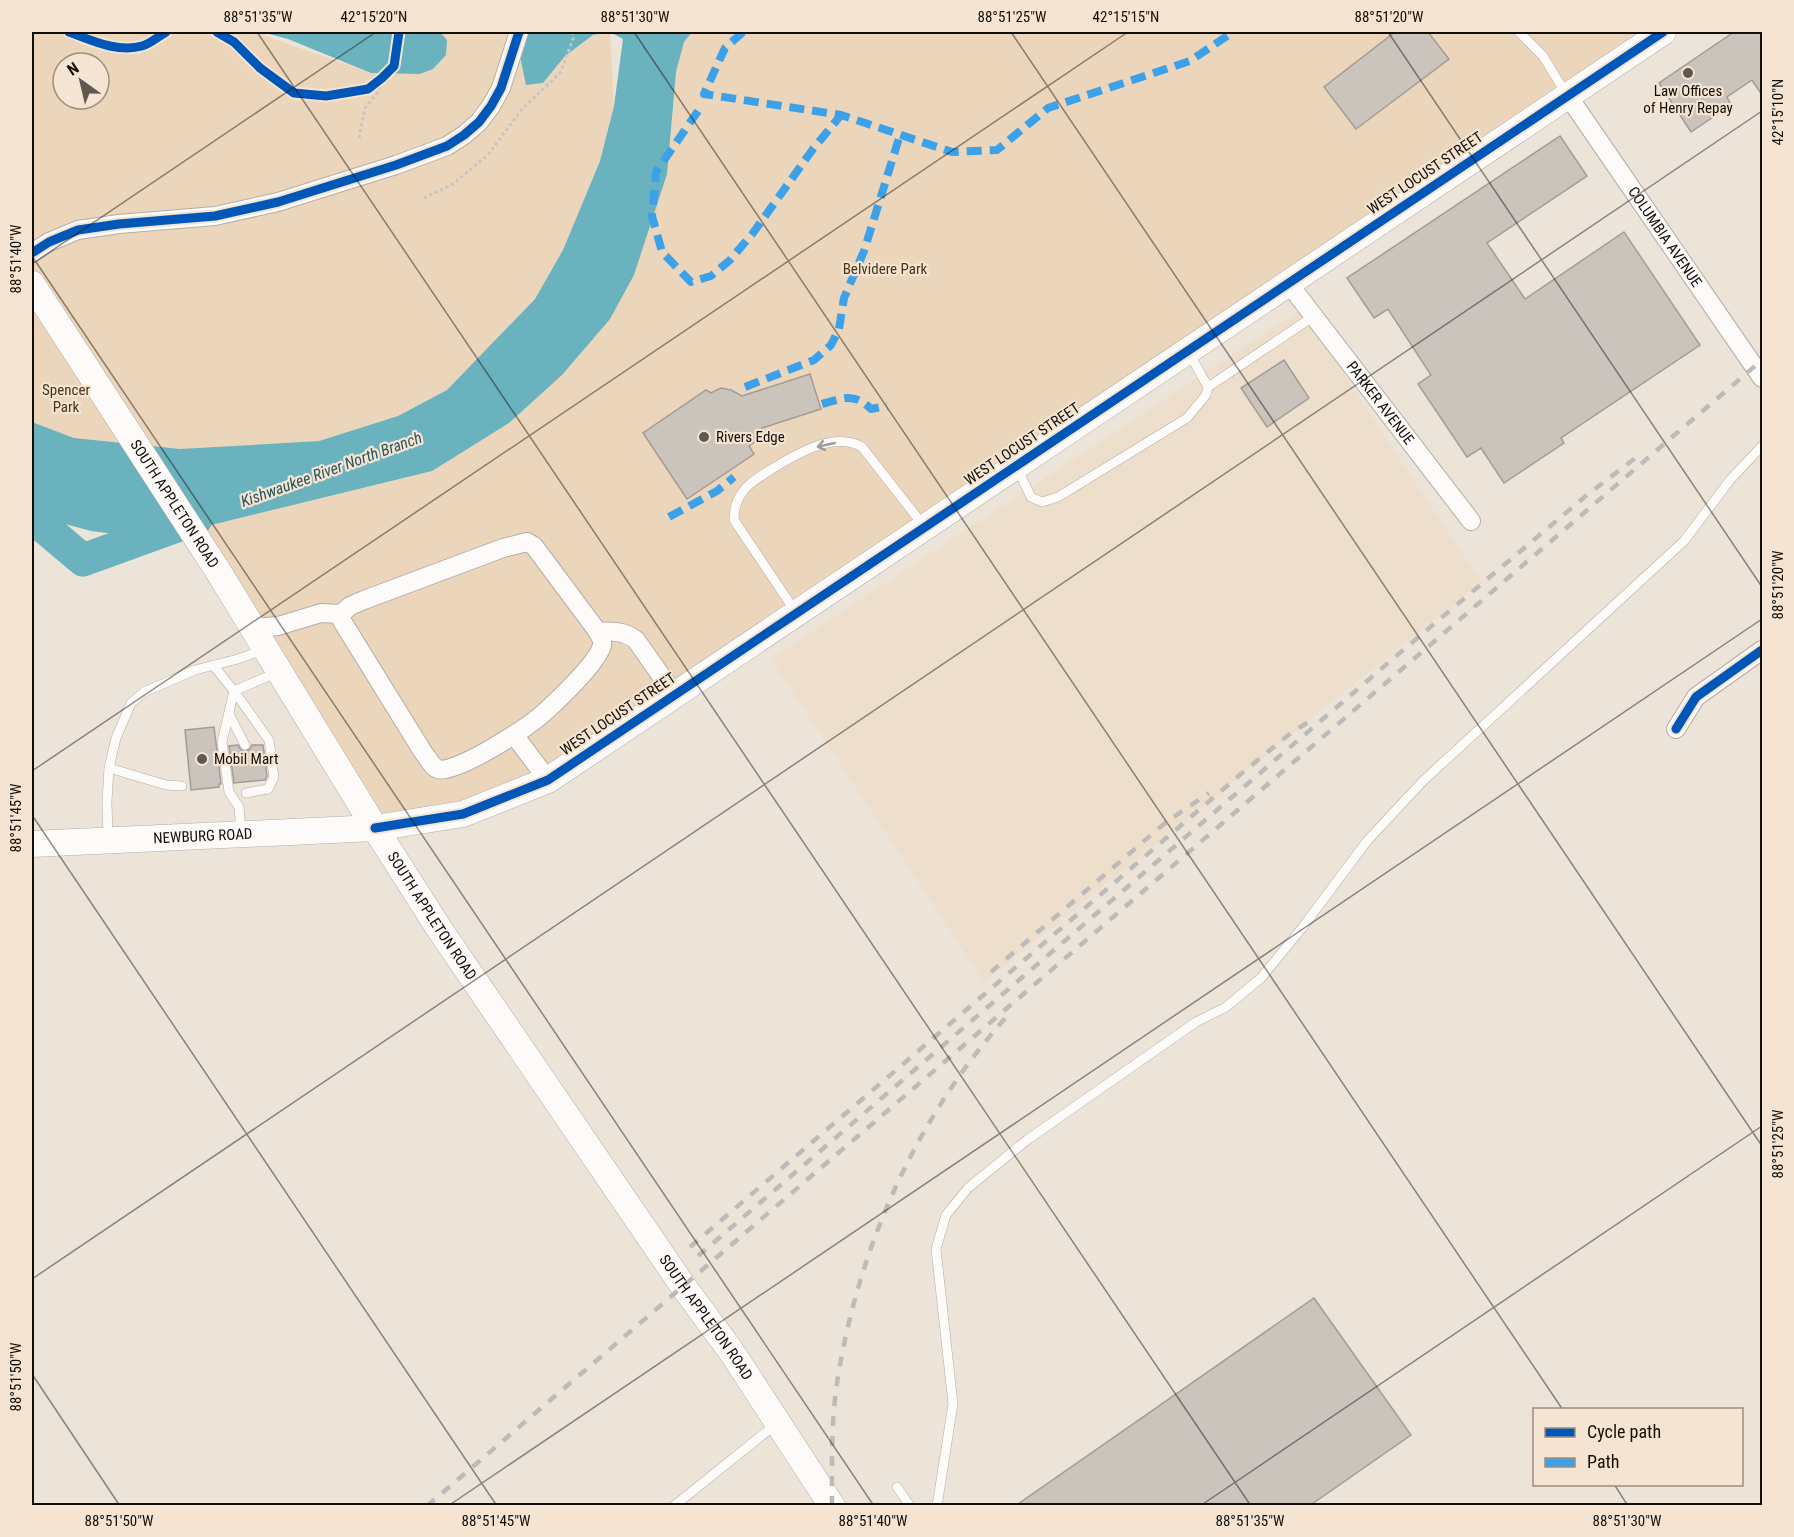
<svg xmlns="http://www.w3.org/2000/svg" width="1794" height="1537" viewBox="0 0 1794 1537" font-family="'Roboto Condensed',sans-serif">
  <rect width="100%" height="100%" fill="#ece3d9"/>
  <!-- built -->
  <polygon fill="#eedfcc" points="1301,309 1481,582 984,982 771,659"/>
  <!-- green -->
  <g fill="#ebd6bc" fill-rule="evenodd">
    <path d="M32 32H254L371 73 420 74 433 69V32H528L526 84 543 83 565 56 593 35 610 32 614 106 600 161 563 250 535 299 447 390 398 416 319 441 180 449 74 438 32 422ZM63 63H99V99H63Z"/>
    <polygon points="692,32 1663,32 548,780 375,828 195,529 432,471 667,174 676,72 684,42"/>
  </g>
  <!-- water -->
  <g fill="#6ab2bd">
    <polygon points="262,32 440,32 447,40 446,55 433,69 420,74 371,73 288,39"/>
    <polygon points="528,32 692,32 684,42 676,72 667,174 634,275 610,319 562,375 509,423 432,471 195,529 139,537 91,531 32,515 32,422 74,438 180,449 319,441 398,416 447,390 535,299 563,250 600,161 614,106 623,39 610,32 593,35 565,56 543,83 526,85 520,56"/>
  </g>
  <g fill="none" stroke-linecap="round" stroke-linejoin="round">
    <!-- river -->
    <polyline stroke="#6ab2bd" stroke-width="33" points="32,517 83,560 196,519"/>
  </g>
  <!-- building -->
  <g fill="#cac4bc" stroke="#a29c94" stroke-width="1.5">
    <polygon points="1395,32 1428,32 1449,59 1356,129 1324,87"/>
    <polygon points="1734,32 1762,32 1762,95 1752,80 1727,97 1731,105 1691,132 1659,83"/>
    <polygon points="1560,136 1587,176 1487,243 1525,299 1624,232 1700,345 1561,438 1564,443 1504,483 1481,448 1467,457 1418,384 1431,375 1388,309 1374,318 1347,278"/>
    <polygon points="1284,360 1309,398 1267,427 1241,388"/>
    <polygon points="810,374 821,409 762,428 765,435 749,446 754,454 687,499 643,433 706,390 711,393 721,388 731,390 742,396"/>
    <polygon points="214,727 221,784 219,784 219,787 191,790 185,730"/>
    <polygon points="238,745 241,750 245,752 250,749 252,745 263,745 267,776 265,780 234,783 229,746"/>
    <polygon points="1314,1298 1411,1435 1309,1506 1015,1506"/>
  </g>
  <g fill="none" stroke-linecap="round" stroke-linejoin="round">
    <!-- lane casing -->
    <g stroke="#b4ada5" stroke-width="10">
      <g id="lane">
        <polyline points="1519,32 1543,56 1566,94"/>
        <polyline points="1208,387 1314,316"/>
        <polyline points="1017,468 1031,497 1042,502 1058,497 1187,418 1206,395 1208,387 1189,353"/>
        <path d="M795 611 734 520C734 510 736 501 742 493 747 484 758 478 767 472 791 457 833 430 862 447L923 525"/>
        <polyline points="213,665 234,691 269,740 274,777 268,789 246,793"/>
        <polyline points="229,714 245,745"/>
        <polyline points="109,768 166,785 182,786"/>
        <polyline points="241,832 239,807 229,792 222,742 234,691 278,672"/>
        <polyline points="108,839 107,801 109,768 116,738 131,703 144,692 195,670 238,659 263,650"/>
        <polyline points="897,1487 910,1506"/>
        <polyline points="674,1506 776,1424"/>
        <polyline points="937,1506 953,1404 936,1249 946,1215 968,1188 1027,1140 1196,1022 1226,1007 1261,978 1302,928 1367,841 1423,781 1684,541 1730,480 1762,446"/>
      </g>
    </g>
    <!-- street casing -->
    <g stroke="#b4ada5" stroke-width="20">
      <g id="street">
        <path id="s1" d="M1568 96 1762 378"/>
        <polyline points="32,253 49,242 78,230 119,224 215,216 278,202 396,165 447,146 464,135 479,122 491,106 501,88 519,32"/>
        <path id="s2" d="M1289 284 1471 521"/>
        <path d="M254 628 278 626 321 613 341 614 350 606 364 600 503 548 527 542 534 546 598 632C600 636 603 641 602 645 599 662 553 705 539 717 525 729 454 775 438 769 432 767 427 757 423 752L342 621 341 614"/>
        <path d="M598 632C612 631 624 631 636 640L674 694"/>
        <polyline points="1676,729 1696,697 1762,650"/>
        <polyline points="514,735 548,780"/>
      </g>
    </g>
    <!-- secondary casing -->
    <g stroke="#b4ada5" stroke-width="27">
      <g id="secondary">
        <path id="s3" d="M32 284 218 571 375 828 440 930 683 1286 731 1351 832 1506"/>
        <path id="s4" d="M32 844 375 828 463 814 548 780 1663 32"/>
      </g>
    </g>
    <!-- path -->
    <g stroke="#c7c4c1" stroke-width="3" stroke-dasharray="3 3" stroke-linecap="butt">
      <polyline points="359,138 365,108 378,92 382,78"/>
      <polyline points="424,198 453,184 488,155 521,110 560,73 573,39 573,32"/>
    </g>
    <!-- lane -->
    <use href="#lane" stroke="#fcfbf9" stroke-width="9"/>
    <!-- street -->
    <use href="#street" stroke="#fcfbf9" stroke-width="18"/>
    <!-- secondary -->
    <use href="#secondary" stroke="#fcfbf9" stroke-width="26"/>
    <!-- rail -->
    <g stroke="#bdbbb8" stroke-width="4.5" stroke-dasharray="10 10" stroke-linecap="butt">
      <polyline points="991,972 1165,823 1209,793"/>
      <polyline points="690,1247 1242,773 1291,733 1310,721"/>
      <polyline points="698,1256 1402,651 1587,495 1642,453"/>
      <polyline points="427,1506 1762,360"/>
      <path d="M832 1506C832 1465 831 1423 837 1383 858 1247 917 1115 1010 1013"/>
    </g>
    <!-- quiet -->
    <g stroke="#3da1e9" stroke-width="8" stroke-dasharray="15 8" stroke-linecap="butt">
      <polyline points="743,32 725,48 704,94 841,115 952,152 997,150 1048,108 1190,61 1233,32"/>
      <polyline points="698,111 656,172 652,216 662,252 691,282 711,276 730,260 753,233 813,149 841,115"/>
      <polyline points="745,387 814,360 831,345 839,329 844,298 864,251 900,135"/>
      <path d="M822 404C843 398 854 392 871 409L887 406"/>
      <polyline points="669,517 717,491 734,477"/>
    </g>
    <!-- cycleway casing -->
    <g stroke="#f4e4d1" stroke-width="13">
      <g id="cycleway">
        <path d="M69 32C91 40 117 53 142 46 150 44 159 36 166 32"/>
        <polyline points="217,32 234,42 260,68 294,93 326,96 368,89 382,78 394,66 399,32"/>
        <polyline points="32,253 49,242 78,230 119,224 215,216 278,202 396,165 447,146 464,135 479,122 491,106 501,88 519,32"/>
        <polyline points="1676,729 1696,697 1762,650"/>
        <polyline points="375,828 463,814 548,780 1663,32"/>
      </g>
    </g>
    <!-- cycleway -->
    <use href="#cycleway" stroke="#0057b8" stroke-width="9"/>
  </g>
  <!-- one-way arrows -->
  <defs><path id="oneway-shaft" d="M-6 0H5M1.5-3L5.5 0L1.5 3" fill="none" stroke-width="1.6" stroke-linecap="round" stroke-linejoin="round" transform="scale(1.5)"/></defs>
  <use stroke="#9f9c99" href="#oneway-shaft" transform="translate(826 445) rotate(167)"/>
  <!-- ticks -->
  <path fill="none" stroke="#130e08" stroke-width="1.5" stroke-opacity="0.45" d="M257 32 1251 1506M634 32 1563 1410M1011 32 1762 1146M1388 32 1762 587M32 256 874 1506M32 264 376 32M32 771 1128 32M32 815 497 1506M32 1279 1762 111M32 1374 120 1506M1614 1484 1628 1506M448 1506 1762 619M1200 1506 1762 1126"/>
  <!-- markers -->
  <g fill="#5f5951" stroke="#f4e4d1" stroke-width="2">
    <circle cx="1688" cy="73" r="6"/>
    <circle cx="704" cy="437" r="6"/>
    <circle cx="202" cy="759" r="6"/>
  </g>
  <g text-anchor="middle" stroke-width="4.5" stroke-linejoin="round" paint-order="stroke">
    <!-- poi labels -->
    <g font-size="15" fill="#130e08" stroke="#f4e4d1" text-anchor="start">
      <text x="1688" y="96" text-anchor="middle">Law Offices<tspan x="1688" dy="17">of Henry Repay</tspan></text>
      <text x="716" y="442">Rivers Edge</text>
      <text x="214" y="764">Mobil Mart</text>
    </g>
    <!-- street labels -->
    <g font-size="15" fill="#130e08" stroke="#f4e4d1">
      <text transform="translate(1425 173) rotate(-34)" y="5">WEST LOCUST STREET</text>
      <text dy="5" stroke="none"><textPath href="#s1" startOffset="171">COLUMBIA AVENUE</textPath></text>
      <text dy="5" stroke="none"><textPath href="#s2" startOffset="150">PARKER AVENUE</textPath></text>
      <text transform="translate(1022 444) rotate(-34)" y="5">WEST LOCUST STREET</text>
      <text dy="5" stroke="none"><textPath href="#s3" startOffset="262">SOUTH APPLETON ROAD</textPath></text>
      <text transform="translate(618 714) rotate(-34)" y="5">WEST LOCUST STREET</text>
      <text dy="5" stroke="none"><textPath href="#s4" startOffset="171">NEWBURG ROAD</textPath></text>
      <text dy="5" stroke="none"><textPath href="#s3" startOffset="748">SOUTH APPLETON ROAD</textPath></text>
      <text dy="5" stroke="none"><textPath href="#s3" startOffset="1234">SOUTH APPLETON ROAD</textPath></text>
    </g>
    <!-- park labels -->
    <g font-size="15" fill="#483417" stroke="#f4e4d1">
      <text x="885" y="274">Belvidere Park</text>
      <text x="66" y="395">Spencer<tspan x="66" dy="17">Park</tspan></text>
    </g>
    <!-- water labels -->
    <g font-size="16" font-style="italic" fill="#29565f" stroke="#f4e4d1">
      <text transform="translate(331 469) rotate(-20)" y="6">Kishwaukee River North Branch</text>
    </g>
  </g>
  <!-- border -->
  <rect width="1794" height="1537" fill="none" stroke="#f4e4d1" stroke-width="66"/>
  <!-- legend -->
  <rect x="1533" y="1408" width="210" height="78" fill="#f4e4d1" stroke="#9a8e81" stroke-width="1.5"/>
  <rect x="1545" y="1428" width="30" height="9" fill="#0057b8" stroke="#9a8e81" stroke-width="1.5"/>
  <text x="1587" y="1438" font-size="18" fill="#130e08">Cycle path</text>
  <rect x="1545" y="1458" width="30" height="9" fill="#3da1e9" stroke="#9a8e81" stroke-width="1.5"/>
  <text x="1587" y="1468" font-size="18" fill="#130e08">Path</text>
  <!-- north arrow -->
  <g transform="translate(81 81) rotate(326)"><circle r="28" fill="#f4e4d1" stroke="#9a8e81" stroke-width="1.5"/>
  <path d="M0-4.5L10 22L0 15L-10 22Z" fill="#5f5951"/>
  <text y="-9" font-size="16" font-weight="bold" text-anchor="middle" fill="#130e08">N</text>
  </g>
  <rect x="33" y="33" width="1728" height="1471" fill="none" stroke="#130e08" stroke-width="2"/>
  <g font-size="15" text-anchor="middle" fill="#130e08">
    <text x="258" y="22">88°51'35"W</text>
    <text x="374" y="22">42°15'20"N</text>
    <text x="635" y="22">88°51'30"W</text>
    <text x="1012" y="22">88°51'25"W</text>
    <text x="1126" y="22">42°15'15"N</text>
    <text x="1389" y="22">88°51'20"W</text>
    <text transform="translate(1778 112) rotate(-90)" y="5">42°15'10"N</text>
    <text transform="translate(16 259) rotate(-90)" y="5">88°51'40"W</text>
    <text transform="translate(1778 585) rotate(-90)" y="5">88°51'20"W</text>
    <text transform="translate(16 818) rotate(-90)" y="5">88°51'45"W</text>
    <text transform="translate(1778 1144) rotate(-90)" y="5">88°51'25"W</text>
    <text transform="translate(16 1377) rotate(-90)" y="5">88°51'50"W</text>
    <text x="119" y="1526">88°51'50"W</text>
    <text x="496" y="1526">88°51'45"W</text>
    <text x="873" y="1526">88°51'40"W</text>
    <text x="1250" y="1526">88°51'35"W</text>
    <text x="1627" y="1526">88°51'30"W</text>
  </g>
</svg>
